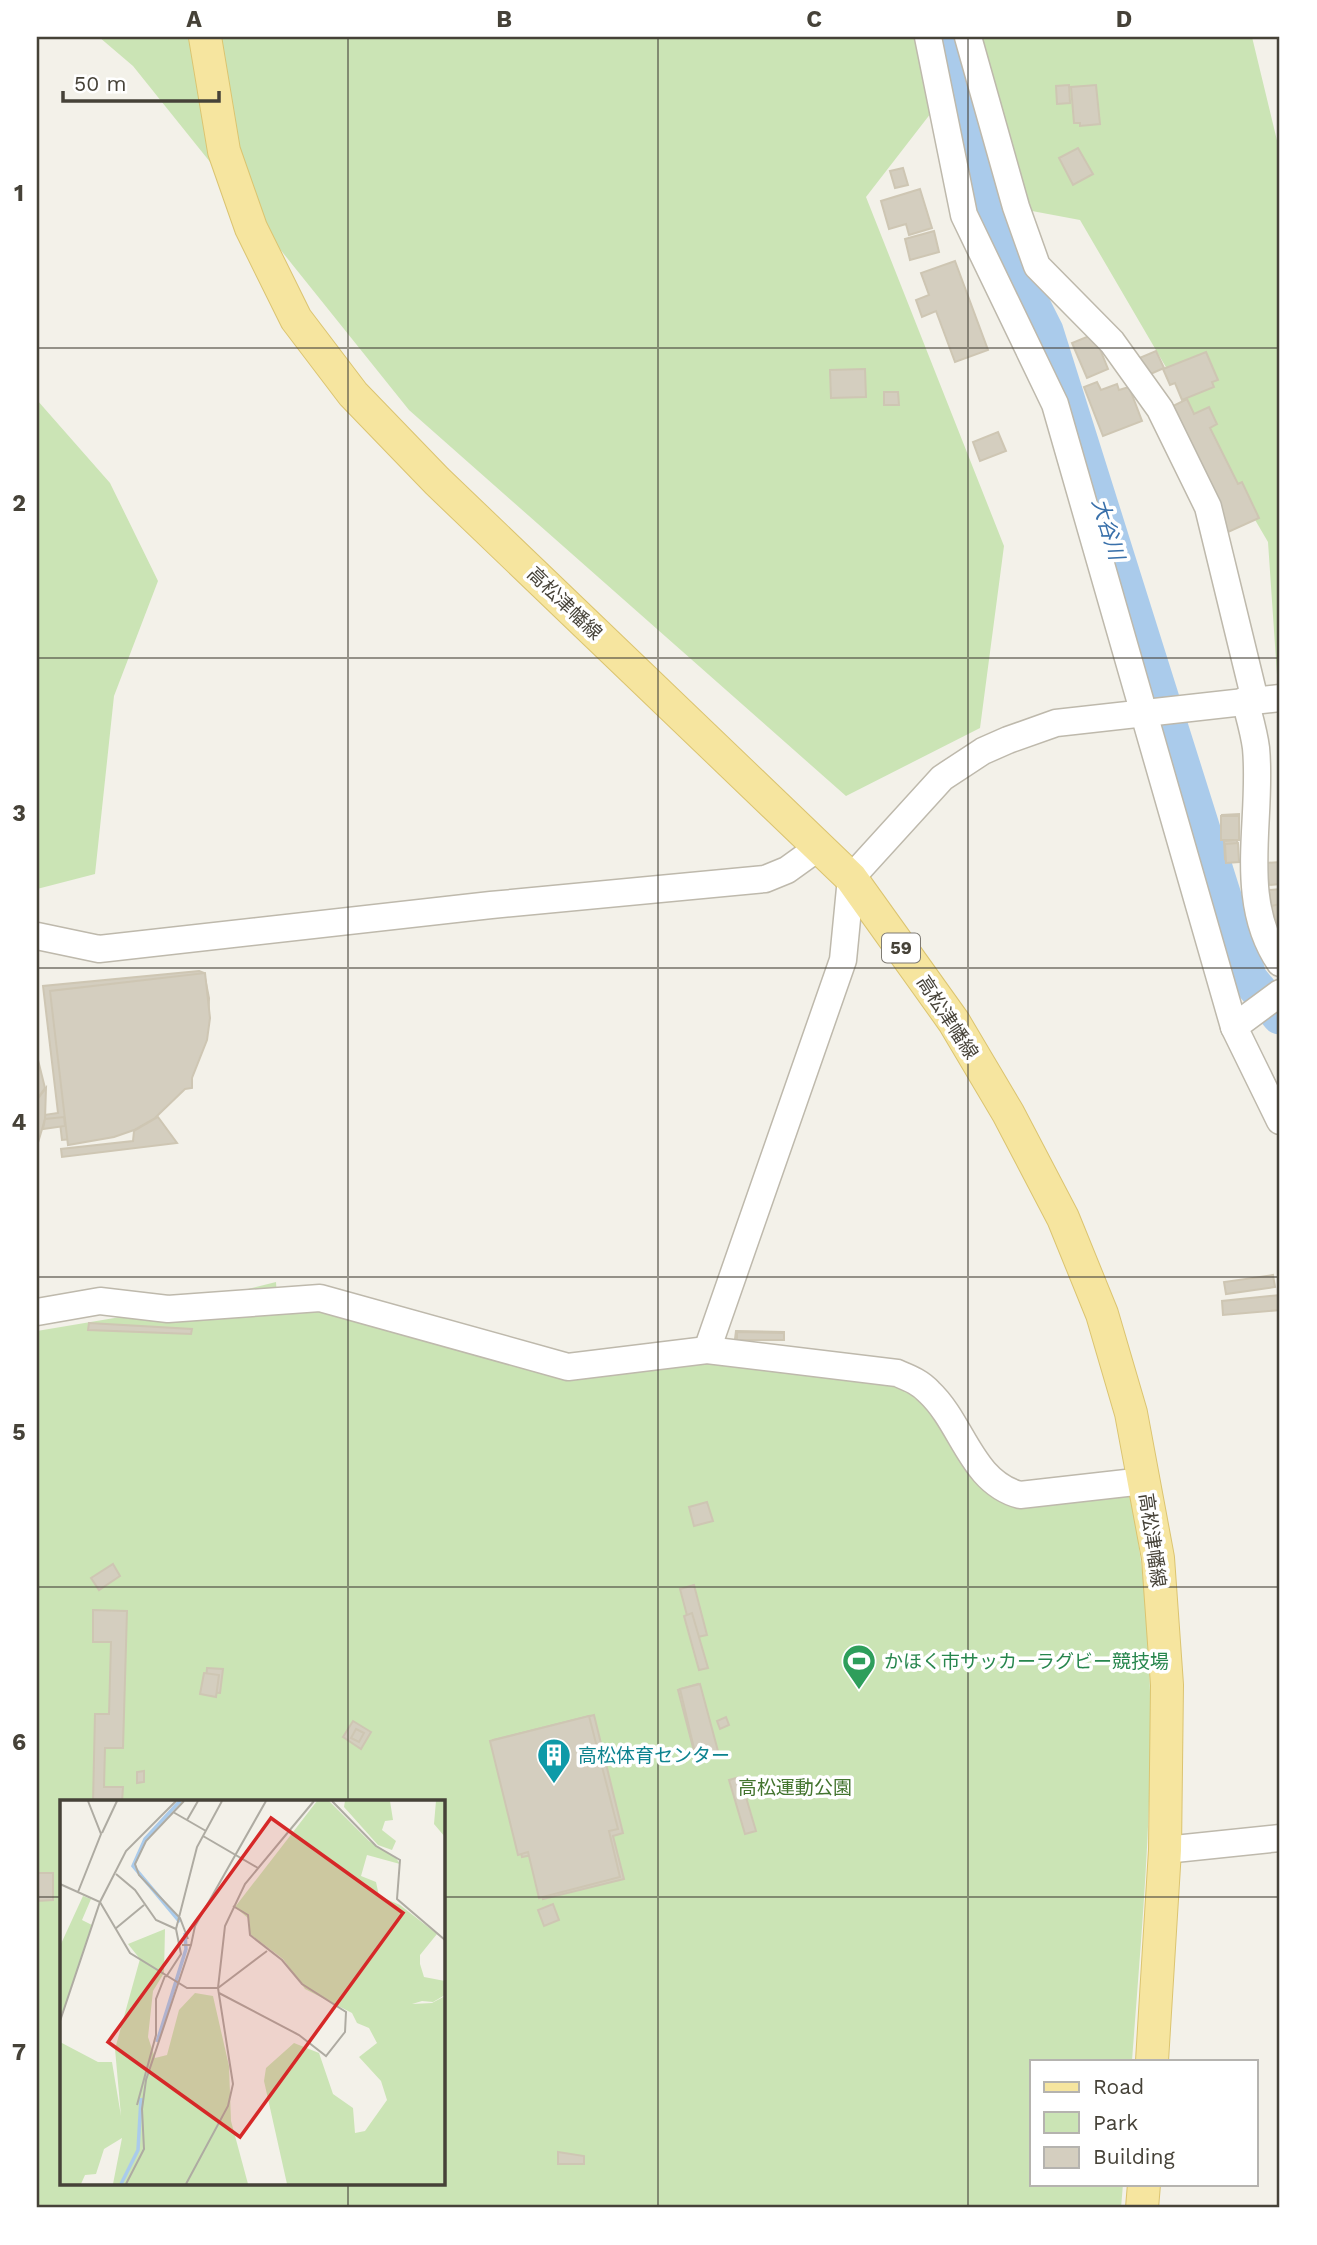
<svg xmlns="http://www.w3.org/2000/svg" width="1317" height="2245" viewBox="0 0 1317 2245" font-family="'Work Sans','Noto Sans JP',sans-serif">
  <rect width="100%" height="100%" fill="#f3f1e9"/>
  <!-- green -->
  <g fill="#cbe4b5" fill-rule="evenodd">
    <polygon points="99,37 1252,37 1280,153 1280,719 1268,542 1080,220 1032,211 931,113 866,197 1004,546 980,728 846,796 409,410 133,66"/>
    <polygon points="37,400 110,483 158,581 114,696 95,874 37,889"/>
    <path d="M276 1282 278 1313 331 1311 565 1375 689 1357 913 1385 990 1491 1130 1487C1136 1528 1143 1568 1146 1609 1158 1759 1143 1912 1132 2061H1032V2184H1123L1121 2208H37V1331L168 1309ZM61 1802H443V2184H61Z"/>
  </g>
  <g fill="none" stroke-linecap="round" stroke-linejoin="round">
    <!-- river -->
    <path stroke="#aacbeb" stroke-width="37" d="M945 37C964 83 964 131 978 178 994 232 1020 281 1045 331L1249 979 1280 1016"/>
  </g>
  <!-- building -->
  <g fill="#d4cebf" stroke="#cec6b3" stroke-width="2">
    <polygon points="1069,85 1070,103 1057,104 1056,86"/>
    <polygon points="1096,85 1100,124 1080,126 1080,123 1074,123 1071,87"/>
    <polygon points="1078,148 1093,174 1073,185 1059,158"/>
    <polygon points="903,168 908,185 895,188 890,171"/>
    <polygon points="920,189 932,228 909,235 906,224 889,229 881,201"/>
    <polygon points="934,231 939,252 910,260 905,239"/>
    <polygon points="955,261 988,350 955,362 936,311 922,317 916,300 929,295 921,273"/>
    <polygon points="1094,334 1108,369 1087,378 1072,343"/>
    <polygon points="1156,351 1164,368 1144,377 1137,359"/>
    <polygon points="1206,352 1218,380 1212,382 1214,387 1182,400 1175,383 1170,385 1163,369"/>
    <polygon points="865,369 866,397 831,398 830,370"/>
    <polygon points="1097,382 1101,390 1117,384 1119,390 1129,387 1142,421 1103,436 1084,387"/>
    <polygon points="884,392 898,392 899,405 884,405"/>
    <polygon points="1187,399 1194,414 1209,407 1217,424 1210,428 1238,484 1242,482 1259,518 1226,533 1167,409"/>
    <polygon points="998,432 1006,451 980,461 973,442"/>
    <polygon points="1239,814 1239,838 1222,838 1222,815"/>
    <rect x="1221" y="816" width="18" height="24"/>
    <polygon points="1237,840 1238,857 1225,859 1224,841"/>
    <polygon points="1238,843 1239,862 1226,863 1225,844"/>
    <polygon points="1280,862 1280,884 1269,885 1266,863"/>
    <polygon points="1280,889 1280,922 1274,923 1269,890"/>
    <polygon points="1280,904 1280,924 1277,925 1271,906"/>
    <polygon points="199,971 204,973 209,998 208,1027 189,1085 176,1087 148,1115 106,1136 62,1140 60,1123 37,1124 37,1116 58,1113 43,986"/>
    <polygon points="205,973 210,1018 207,1040 192,1078 192,1088 185,1089 155,1118 134,1130 114,1137 68,1145 50,991"/>
    <polygon points="37,1056 45,1088 37,1099"/>
    <polygon points="46,1088 45,1119 37,1146 37,1100"/>
    <polygon points="64,1117 65,1126 43,1129 45,1119"/>
    <polygon points="158,1117 177,1143 62,1157 61,1149 133,1141 134,1131"/>
    <polygon points="1273,1275 1275,1287 1226,1294 1224,1282"/>
    <polygon points="1280,1295 1280,1310 1223,1315 1222,1301"/>
    <polygon points="89,1323 192,1329 191,1334 88,1330"/>
    <polygon points="736,1331 784,1332 784,1340 735,1339"/>
    <polygon points="737,1332 784,1333 784,1340 737,1340"/>
    <polygon points="707,1502 713,1521 694,1526 689,1507"/>
    <polygon points="113,1564 120,1576 99,1590 91,1578"/>
    <polygon points="694,1585 707,1635 693,1638 680,1589"/>
    <polygon points="93,1610 127,1611 123,1748 105,1748 104,1787 123,1787 122,1802 93,1802 95,1714 109,1714 111,1642 93,1642"/>
    <polygon points="692,1613 708,1668 699,1670 684,1616"/>
    <polygon points="207,1668 223,1669 220,1693 205,1692"/>
    <polygon points="204,1673 219,1675 216,1697 200,1694"/>
    <polygon points="698,1684 716,1750 695,1755 678,1690"/>
    <polygon points="700,1684 718,1751 696,1757 680,1689"/>
    <polygon points="594,1715 623,1833 613,1836 624,1879 543,1899 532,1855 522,1857 493,1740"/>
    <polygon points="589,1716 618,1829 609,1831 620,1877 539,1898 528,1852 518,1855 490,1741"/>
    <polygon points="726,1717 729,1725 720,1729 717,1721"/>
    <polygon points="353,1721 371,1732 361,1749 343,1737"/>
    <polygon points="356,1729 364,1733 359,1742 351,1738"/>
    <polygon points="144,1771 144,1782 137,1783 137,1772"/>
    <polygon points="740,1777 756,1831 745,1834 729,1780"/>
    <polygon points="37,1873 53,1873 53,1900 37,1901"/>
    <polygon points="553,1904 559,1920 544,1926 538,1910"/>
    <polygon points="558,2152 584,2156 584,2164 558,2164"/>
  </g>
  <g fill="none" stroke-linecap="round" stroke-linejoin="round">
    <!-- minor casing -->
    <g stroke="#beb9ac" stroke-width="29">
      <g id="minor">
        <polyline points="928,37 964,215 1055,404 1234,1027"/>
        <polyline points="968,37 1016,207 1037,266 1112,342 1160,409 1208,507 1255,700"/>
        <path d="M1245 700C1249 716 1254 732 1256 748 1263 819 1236 899 1280 963"/>
        <polyline points="37,936 99,949 491,905 765,879 787,870 819,847"/>
        <polyline points="1280,993 1234,1027 1280,1121"/>
        <path d="M37 1312 100 1301 168 1309 320 1298 568 1367 707 1350 897 1373C909 1378 920 1382 929 1392 963 1424 971 1482 1020 1495L1144 1481"/>
        <polyline points="707,1350 843,960 851,878 942,778 983,751 1008,740 1056,723 1280,698"/>
        <polyline points="1165,1850 1280,1838"/>
      </g>
    </g>
    <!-- major casing -->
    <g stroke="#dbc470" stroke-width="34">
      <g id="major">
        <polyline points="205,37 224,151 251,228 296,319 353,394 437,481 851,878 954,1022 1008,1113 1063,1218 1102,1314 1131,1413 1158,1558 1167,1685 1165,1850 1152,2061"/>
        <polyline points="1142,2208 1144,2184"/>
      </g>
    </g>
    <!-- minor -->
    <use href="#minor" stroke="#fff" stroke-width="26"/>
    <!-- major -->
    <use href="#major" stroke="#f6e59f" stroke-width="32"/>
  </g>
  <!-- grid -->
  <path fill="none" stroke="#464238" stroke-width="2" stroke-opacity="0.55" d="M348 37V1802M658 37V2208M968 37V2208M37 348H1280M37 658H1280M37 968H1280M37 1277H1280M37 1587H1280M37 1897H61M443 1897H1280M348 2184V2208"/>
  <!-- icons -->
  <defs>
    <g id="stadium-pin" transform="scale(1.75)"><path d="M0 17L-7.5 6A9.5 9.5 0 1 1 7.5 6Z" fill="#2e9e5b" stroke="#fff"/><path d="M0-5a6.5 5 0 1 0 0 10a6.5 5 0 1 0 0-10ZM-3.5-1.8h7v3.6h-7Z" fill="#fff"/></g>
    <g id="building-pin" transform="scale(1.75)"><path d="M0 17L-7.5 6A9.5 9.5 0 1 1 7.5 6Z" fill="#0f9aa8" stroke="#fff"/><path d="M-4-6H4V6H1V3H-1V6H-4ZM-2.5-4.3h1.7v1.8h-1.7ZM.8-4.3h1.7v1.8H.8ZM-2.5-1h1.7V.8h-1.7ZM.8-1h1.7V.8H.8Z" fill="#fff"/></g>
  </defs>
  <g fill-rule="evenodd">
    <use href="#stadium-pin" x="859" y="1661"/>
    <use href="#building-pin" x="554" y="1755"/>
  </g>
  <g text-anchor="middle" stroke-width="7" stroke-linejoin="round" paint-order="stroke">
    <!-- shield labels -->
    <rect fill="#fff" stroke="#7e7b74" stroke-width="2" x="882" y="933.5" width="38" height="29" rx="5"/>
    <g font-size="18" font-weight="bold" fill="#464238">
      <text x="901" y="954">59</text>
    </g>
    <!-- street labels -->
    <g font-size="19" fill="#464238" stroke="#fff">
      <text transform="translate(565 603) rotate(44)" y="7">高松津幡線</text>
      <text transform="translate(948 1017) rotate(57)" y="7">高松津幡線</text>
      <text transform="translate(1153 1540) rotate(82)" y="7">高松津幡線</text>
    </g>
    <!-- leisure labels -->
    <g font-size="19" fill="#27864d" stroke="#fff" text-anchor="start">
      <text x="884" y="1668">かほく市サッカーラグビー競技場</text>
    </g>
    <!-- culture labels -->
    <g font-size="19" fill="#0d838f" stroke="#fff" text-anchor="start">
      <text x="578" y="1762">高松体育センター</text>
    </g>
    <!-- park labels -->
    <g font-size="19" fill="#43742f" stroke="#fff">
      <text x="795" y="1794">高松運動公園</text>
    </g>
    <!-- water labels -->
    <g font-size="21" font-style="italic" fill="#3970aa" stroke="#fff">
      <text transform="translate(1108 529) rotate(73)" y="7">大谷川</text>
    </g>
  </g>
  <!-- overview -->
  <g transform="translate(60 1800)">
    <rect width="385" height="385" fill="#f3f1e9"/>
    <path d="M257 1H269L309 41 336 58 340 64 307 55 301 76 316 82 319 96 340 105 377 134 360 155V164L364 177 385 181V195L373 202 362 201 352 204 372 203 385 196V384H227L204 281 206 268 234 243 259 253 273 294 293 308 295 333 305 331 327 300 321 281 299 257 317 243 309 228 297 223 292 213 245 189 223 159 190 134 189 119 175 107ZM285 1H330L333 20 325 21 322 30 336 41 332 50 318 45 284 7ZM376 1H385V37L374 24ZM23 96 31 99 22 120 32 125 0 220V146ZM105 129 104 173 93 191 88 237 95 258 107 255 119 210 135 193 153 196 169 266 171 321 188 384H53L62 338 44 349 36 374 25 375 21 384H0V242L38 262H52L61 316 55 249 80 159 68 144Z" fill="#cbe4b5"/>
    <path fill="none" stroke="#aacbeb" stroke-width="3.5" d="M120 122 73 66 85 39 120 1M97 242 126 149 125 133M61 384 78 350 81 298"/>
    <path fill="none" stroke="#aeaba2" stroke-width="2" d="M124 1 86 41 75 64 79 75 120 118 128 139M272 1 316 46 340 60 337 99 385 140M113 12 146 31M127 20 138 1M42 33 57 1M143 36 198 68M56 74 75 90 96 120 116 129M0 84 40 102 70 153 127 188H158L207 151M18 92 41 34 28 1M55 129 84 105M122 145H131L135 126 206 1M106 177 121 154 116 129 137 47 162 1M159 193 239 235 266 256 285 232 286 212 242 184 222 160 190 135 188 115 173 106M0 221 40 102 66 51 116 1M77 305 96 235V199L105 176M66 384 84 349 82 309 86 280 131 145M126 384 168 306 173 284 158 188 165 126 185 84 254 1"/>
    <path fill="#d62828" fill-opacity="0.15" stroke="#d62828" stroke-width="3.5" d="M211 18 343 113 180 337 48 242Z"/>
    <rect width="385" height="385" fill="none" stroke="#464238" stroke-width="3.5"/>
  </g>
  <!-- border -->
  <rect width="1317" height="2245" fill="none" stroke="#ffffff" stroke-width="77"/>
  <!-- legend -->
  <rect x="1030" y="2060" width="228" height="126" fill="#ffffff" stroke="#b5b3af" stroke-width="2"/>
  <rect x="1044" y="2082" width="35" height="10" fill="#f6e59f" stroke="#b5b3af" stroke-width="2"/>
  <text x="1093" y="2094" font-size="21" fill="#464238">Road</text>
  <rect x="1044" y="2112" width="35" height="21" fill="#cbe4b5" stroke="#b5b3af" stroke-width="2"/>
  <text x="1093" y="2130" font-size="21" fill="#464238">Park</text>
  <rect x="1044" y="2147" width="35" height="21" fill="#d4cebf" stroke="#b5b3af" stroke-width="2"/>
  <text x="1093" y="2164" font-size="21" fill="#464238">Building</text>
  <!-- scale -->
  <path d="M63 91v10h156v-10" fill="none" stroke="#464238" stroke-width="3.5"/>
  <text x="74" y="91" font-size="21" fill="#464238" stroke="#ffffff" stroke-width="5" paint-order="stroke">50 m</text>
  <rect x="38" y="38" width="1240" height="2168" fill="none" stroke="#464238" stroke-width="2.5"/>
  <g font-size="23" text-anchor="middle" font-weight="bold" fill="#464238">
    <text x="194" y="27">A</text>
    <text x="504" y="27">B</text>
    <text x="814" y="27">C</text>
    <text x="1124" y="27">D</text>
    <text x="19" y="201">1</text>
    <text x="19" y="511">2</text>
    <text x="19" y="821">3</text>
    <text x="19" y="1130">4</text>
    <text x="19" y="1440">5</text>
    <text x="19" y="1750">6</text>
    <text x="19" y="2060">7</text>
  </g>
</svg>
